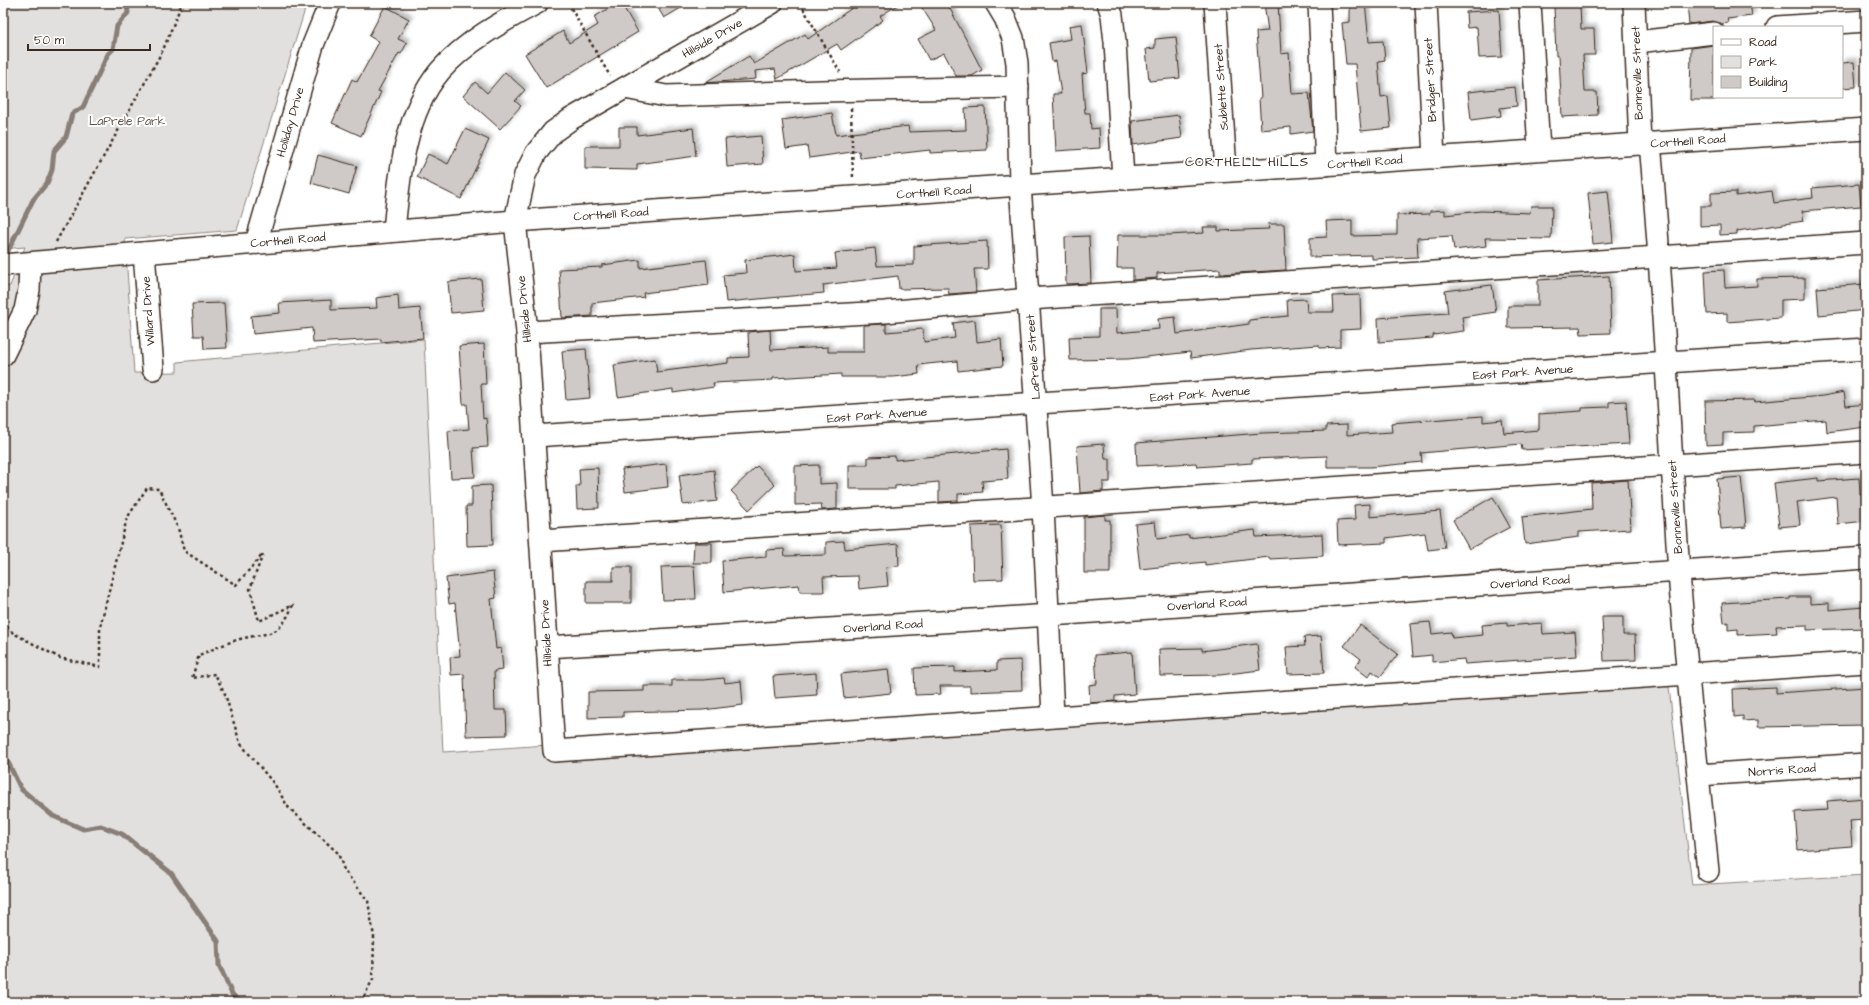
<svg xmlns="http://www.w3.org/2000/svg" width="1869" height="1005" viewBox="0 0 1869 1005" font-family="'Architects Daughter',sans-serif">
  <defs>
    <filter id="shadow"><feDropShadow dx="3.5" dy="-3.5" stdDeviation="2" flood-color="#0004"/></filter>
  </defs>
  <rect width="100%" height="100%" fill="#fff"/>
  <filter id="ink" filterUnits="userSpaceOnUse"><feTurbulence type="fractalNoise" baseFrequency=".025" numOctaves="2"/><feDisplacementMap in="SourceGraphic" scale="8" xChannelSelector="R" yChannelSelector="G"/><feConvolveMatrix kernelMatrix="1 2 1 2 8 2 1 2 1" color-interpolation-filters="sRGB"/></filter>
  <g filter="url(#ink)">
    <!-- green -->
    <polygon fill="#e2e0de" stroke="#8e857e" points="3,3 307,3 237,230 125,239 134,373 177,372 177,362 424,339 443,752 1667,670 1692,885 1866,875 1866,1002 3,1002 3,287 10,286 25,247 3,249"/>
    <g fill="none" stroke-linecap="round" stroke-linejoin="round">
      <!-- stream -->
      <g stroke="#887e77" stroke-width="5">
        <polyline points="4,259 33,200 47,183 52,170 54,151 66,137 72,114 83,107 108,54 113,49 117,26 128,13 127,3"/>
        <polyline points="3,752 21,789 53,816 83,829 101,826 122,834 171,873 218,941 219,965 232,994 239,1002"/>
      </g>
    </g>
    <!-- building -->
    <g fill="#cfcac7" stroke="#3b2a1e" filter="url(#shadow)">
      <polygon points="618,3 621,3 638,32 546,88 525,54 563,31 569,43 598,25 594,17"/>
      <polygon points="655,3 689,3 664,18"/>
      <polygon points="859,3 901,3 880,16 883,20 841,50 837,44 777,79 775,69 755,71 756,79 704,83 749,56 754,64 805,34 808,39"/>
      <polygon points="919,3 947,3 982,70 972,76 956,76 944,53 929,60 918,39 936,30"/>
      <polygon points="1264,3 1278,3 1281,54 1289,53 1292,94 1309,93 1313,131 1291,134 1291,127 1261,130 1259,98 1261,98 1256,32 1268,31"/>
      <polygon points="1350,3 1365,3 1369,42 1383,41 1385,60 1378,61 1381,97 1388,96 1391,128 1361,131 1355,64 1346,64 1342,23 1350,22"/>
      <polygon points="1687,3 1750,3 1752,16 1727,19 1728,23 1721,24 1713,21 1689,24"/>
      <polygon points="1580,4 1581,29 1594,29 1595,55 1583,55 1585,92 1597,92 1598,115 1562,117 1559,56 1556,56 1554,6"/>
      <polygon points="385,6 409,19 398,39 407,43 401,54 399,53 378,91 381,92 361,136 332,123 352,79 357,82 379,42 369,36"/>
      <polygon points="1499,10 1502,57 1479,58 1477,27 1467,28 1466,12"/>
      <polygon points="1082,24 1088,73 1082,74 1085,113 1090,113 1091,129 1099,128 1100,148 1056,151 1053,94 1061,94 1056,61 1052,62 1049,43 1071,39 1069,26"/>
      <polygon points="1176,37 1180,78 1149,81 1146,49 1155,48 1155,39"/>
      <polygon points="1714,45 1714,100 1690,100 1691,48"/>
      <polygon points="1854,62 1856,87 1842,88 1842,63"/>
      <polygon points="505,72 525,90 515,101 521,106 500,129 463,96 475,82 487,93"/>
      <polygon points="1515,87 1517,106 1500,108 1501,116 1471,120 1468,92"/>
      <polygon points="985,107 987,150 930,153 930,150 860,158 859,151 809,158 807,146 786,149 782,120 832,113 836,135 908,126 909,132 966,130 965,108"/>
      <polygon points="1179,115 1182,138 1133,145 1132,121"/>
      <polygon points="619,127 637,127 637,135 693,128 696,156 637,164 637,170 585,169 585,146 619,146"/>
      <polygon points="465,129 489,140 461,199 417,177 428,154 448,164"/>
      <polygon points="761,136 763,164 727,167 725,139"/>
      <polygon points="318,155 357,166 349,194 311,183"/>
      <polygon points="1859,184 1861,206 1802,211 1804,221 1737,231 1737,234 1720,235 1720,225 1700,226 1700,206 1711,206 1711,193 1736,192 1736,196 1772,191 1774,203 1813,198 1812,188"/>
      <polygon points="1608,191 1613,242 1593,244 1588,193"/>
      <polygon points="1531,206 1552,206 1551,239 1485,238 1486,246 1454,250 1452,236 1417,238 1418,257 1372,259 1372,255 1310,257 1310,238 1327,237 1326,221 1352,220 1352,236 1397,235 1397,215 1430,214 1430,211 1445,210 1445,215 1481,211 1530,213"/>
      <polygon points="1268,224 1284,224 1286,270 1220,274 1220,269 1157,273 1157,278 1133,280 1133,268 1117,268 1118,235 1169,235 1204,233 1203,227 1218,227 1218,231 1269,229"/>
      <polygon points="1089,236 1091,283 1066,284 1065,237"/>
      <polygon points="987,241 988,269 974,269 976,292 949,294 948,288 899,289 898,276 823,285 824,293 726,302 723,275 746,273 745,260 795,254 796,271 837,268 835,253 875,248 877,266 914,265 914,246"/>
      <polygon points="640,260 640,268 706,260 709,285 643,293 644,297 592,303 592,316 562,318 559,269 602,267 602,265"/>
      <polygon points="1724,270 1725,288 1757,286 1757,279 1805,278 1805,299 1781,300 1781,318 1727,322 1727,313 1707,314 1705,271"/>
      <polygon points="1609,276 1611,333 1581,334 1580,327 1508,328 1508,306 1538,306 1538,280"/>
      <polygon points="481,279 484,310 451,313 448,282"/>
      <polygon points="1865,284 1866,310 1819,315 1817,288"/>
      <polygon points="1492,285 1496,312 1462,317 1464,331 1433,335 1433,338 1379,342 1378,318 1448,313 1445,291"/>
      <polygon points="398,295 399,310 420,308 423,338 381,342 381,339 313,343 312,328 253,334 251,316 280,313 279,303 331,300 331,310 377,308 376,298"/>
      <polygon points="1360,295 1361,329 1340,330 1340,347 1319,348 1319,345 1251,350 1191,358 1190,352 1128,359 1070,360 1069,337 1099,336 1099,309 1116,309 1117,333 1159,329 1158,319 1175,317 1177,334 1249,324 1249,320 1288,316 1287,300 1306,299 1307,312 1334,312 1333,296"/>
      <polygon points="224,303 227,348 204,349 203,336 194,336 192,304"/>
      <polygon points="975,320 977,342 1001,339 1003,366 958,371 957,361 918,365 919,374 893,377 841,377 841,374 773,378 773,380 713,383 714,387 673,393 673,389 618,397 614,365 655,359 657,372 728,363 728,358 749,357 748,332 770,330 771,350 828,347 828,352 864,352 864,325 886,324 886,332 923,329 924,342 955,338 953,323"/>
      <polygon points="484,344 486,384 481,384 483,419 486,418 488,447 473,448 475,477 451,478 448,431 469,429 467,404 463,404 459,346"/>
      <polygon points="586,349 590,398 566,400 562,351"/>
      <polygon points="1844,392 1846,406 1866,404 1866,427 1827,432 1826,420 1754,426 1754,432 1723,433 1723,444 1706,445 1705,401 1754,400 1754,402 1823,396"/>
      <polygon points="1626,401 1629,444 1522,450 1521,444 1421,453 1422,462 1371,467 1327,467 1327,456 1252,459 1252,463 1197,467 1196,463 1137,466 1136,443 1262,433 1326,431 1326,426 1347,425 1347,435 1392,432 1391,423 1483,416 1483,422 1502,420 1504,433 1539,430 1539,414 1582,411 1582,408 1609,407 1609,402"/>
      <polygon points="1104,444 1105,459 1110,459 1110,482 1103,482 1103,491 1080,493 1077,446"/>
      <polygon points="1006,449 1008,479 982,481 983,492 958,494 958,501 939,502 939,482 895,486 895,489 849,489 849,465 868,465 868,457 895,456 895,460"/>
      <polygon points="666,464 668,487 625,492 622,469"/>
      <polygon points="819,465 819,484 837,483 837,509 822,510 821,504 795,505 795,466"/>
      <polygon points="757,466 775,485 749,510 731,491"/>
      <polygon points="598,468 599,508 577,509 576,486 580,486 579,469"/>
      <polygon points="714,470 717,501 683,505 679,475"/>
      <polygon points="1741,477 1746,527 1721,529 1717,479"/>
      <polygon points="1818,478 1818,481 1859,478 1860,494 1866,493 1866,521 1838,524 1836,497 1797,502 1800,525 1779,527 1774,483"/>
      <polygon points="1628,480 1631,529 1579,532 1579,537 1525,544 1522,517 1592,509 1591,483"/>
      <polygon points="491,485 493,545 467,546 466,506 472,506 472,486"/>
      <polygon points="1493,497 1510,527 1469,549 1453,520"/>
      <polygon points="1370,504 1370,517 1440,511 1445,548 1428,550 1425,533 1386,538 1386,543 1338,545 1337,521 1355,520 1354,505"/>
      <polygon points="1105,515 1105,520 1110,520 1110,573 1084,573 1084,517"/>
      <polygon points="1155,522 1157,539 1189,535 1189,538 1255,530 1256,537 1322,534 1323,556 1270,559 1269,557 1205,565 1205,562 1140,569 1135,524"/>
      <polygon points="1001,525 1003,579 973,580 971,526"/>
      <polygon points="844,541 845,549 898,544 899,566 886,567 888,586 859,589 858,576 823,577 824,592 800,592 799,585 724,592 722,561 766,557 766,550 784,549 785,556 826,555 826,542"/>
      <polygon points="694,543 712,543 712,563 693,563"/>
      <polygon points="694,566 696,599 663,600 661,567"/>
      <polygon points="613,567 631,567 631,603 586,603 586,581 613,581"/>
      <polygon points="493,572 496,598 491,599 496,649 501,648 503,670 494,671 495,710 506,710 507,735 466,736 464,674 451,675 450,657 460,656 455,603 449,604 446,578"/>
      <polygon points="1790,597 1810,597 1810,604 1829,603 1829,610 1864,607 1866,628 1807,630 1807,625 1776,626 1777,633 1738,635 1738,629 1728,630 1728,622 1724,623 1722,603 1790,599"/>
      <polygon points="1602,617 1623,617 1623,635 1635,635 1636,660 1604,661"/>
      <polygon points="1430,622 1432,634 1451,632 1452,638 1483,635 1482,625 1507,623 1507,626 1542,623 1543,634 1575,632 1577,656 1465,664 1464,659 1432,662 1432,655 1413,657 1410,624"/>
      <polygon points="1360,625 1398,654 1380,677 1372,671 1368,677 1355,667 1361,659 1344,646"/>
      <polygon points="1321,636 1324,673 1288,674 1286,647 1305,646 1304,637"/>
      <polygon points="1257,644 1260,670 1220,675 1160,676 1159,649 1202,648 1202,651"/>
      <polygon points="1132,652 1135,694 1115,696 1115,701 1090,703 1089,685 1097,684 1095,655"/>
      <polygon points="1021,660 1022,690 970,692 970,686 940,686 941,694 915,695 914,668 955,667 955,672 997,670 997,661"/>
      <polygon points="888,669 891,693 844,698 841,674"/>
      <polygon points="816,673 817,695 775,698 773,676"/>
      <polygon points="724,678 725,683 741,681 743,705 703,710 623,712 623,717 588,718 588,692 644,691 644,686 672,686 672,680 704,680"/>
      <polygon points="1776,687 1776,693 1866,687 1866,725 1758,727 1758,720 1743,721 1743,716 1734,717 1733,689"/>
      <polygon points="1866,798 1866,820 1850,821 1852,846 1798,850 1795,812 1828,810 1827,801"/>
    </g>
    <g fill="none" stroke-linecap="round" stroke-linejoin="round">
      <!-- minor casing -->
      <g stroke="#3b2a1e" stroke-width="24">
        <g id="minor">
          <polyline points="772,3 571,119 553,132 536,153 525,175 515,221 527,332 554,751 1866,662"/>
          <polyline points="996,3 1005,18 1013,38 1017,63 1020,185 1043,507 1053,716"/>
          <polyline points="1108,3 1112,15 1115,42 1123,179"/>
          <polyline points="1215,3 1226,171"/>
          <polyline points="1319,3 1326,165"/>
          <polyline points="1426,3 1434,158"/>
          <polyline points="1530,3 1539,150"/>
          <polyline points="1634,3 1640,144"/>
          <polyline points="1777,27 1866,21"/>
          <polyline points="1637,42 1714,33"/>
          <polyline points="625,88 666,96 822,91 1018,87"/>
          <path d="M1650 143C1663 286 1669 429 1679 572 1686 672 1698 771 1708 871"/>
          <path d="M394 231C399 178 404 114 440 71 465 42 503 21 537 3"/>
          <polyline points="256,243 313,45 330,3"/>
          <polyline points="144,253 153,369"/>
          <polyline points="3,265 515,221 1020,185 1866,129"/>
          <polyline points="527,332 885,312 1029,299 1866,243"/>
          <polyline points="3,355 25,310 29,290 30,263"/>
          <polyline points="534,436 1866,349"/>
          <polyline points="541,541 1866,452"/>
          <polyline points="547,647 1050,615 1866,558"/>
          <polyline points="1698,775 1866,764"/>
        </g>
      </g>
      <!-- path -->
      <g stroke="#3b2a1e" stroke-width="2.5" stroke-dasharray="3 3" stroke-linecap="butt">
        <polyline points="568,3 610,76"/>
        <polyline points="800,3 840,72"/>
        <polyline points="851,108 853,179"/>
        <polyline points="56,242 163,50 182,3"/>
        <path d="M3 622 13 633 60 658 100 667V627L127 518 147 488 159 489 178 528 184 551 236 585 263 554 250 589 259 621 293 605C278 639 272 631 240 639 226 643 212 650 199 655L192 678 215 674 225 694 240 743 275 785 288 807 338 853 344 870 368 901 374 937 373 979 361 1002"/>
      </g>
      <!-- minor -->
      <use href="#minor" stroke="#fff" stroke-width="21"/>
    </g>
  </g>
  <g text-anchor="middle" stroke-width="4" stroke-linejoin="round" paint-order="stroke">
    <!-- street labels -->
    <g font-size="12" fill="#3b2a1e" stroke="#fff">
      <text transform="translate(712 38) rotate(-30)" y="4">Hillside Drive</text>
      <text transform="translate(1637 73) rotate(-92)" y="4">Bonneville Street</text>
      <text transform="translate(1430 80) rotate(-93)" y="4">Bridger Street</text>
      <text transform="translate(1221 87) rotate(-94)" y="4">Sublette Street</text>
      <text transform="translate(290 122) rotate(-74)" y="4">Holliday Drive</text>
      <text transform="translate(1688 141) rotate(-4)" y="4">Corthell Road</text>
      <text transform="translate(1365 162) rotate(-4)" y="4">Corthell Road</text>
      <text transform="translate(934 192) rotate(-4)" y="4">Corthell Road</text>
      <text transform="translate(611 214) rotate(-4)" y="4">Corthell Road</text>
      <text transform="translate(288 240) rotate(-5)" y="4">Corthell Road</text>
      <text transform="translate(524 309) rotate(-96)" y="4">Hillside Drive</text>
      <text transform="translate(148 311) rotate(-94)" y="4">Willard Drive</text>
      <text transform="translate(1033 357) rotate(-94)" y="4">LaPrele Street</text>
      <text transform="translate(1523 372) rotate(-4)" y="4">East Park Avenue</text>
      <text transform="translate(1200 394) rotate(-4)" y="4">East Park Avenue</text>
      <text transform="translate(877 415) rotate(-4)" y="4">East Park Avenue</text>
      <text transform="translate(1675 507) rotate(-94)" y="4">Bonneville Street</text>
      <text transform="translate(1530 582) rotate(-4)" y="4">Overland Road</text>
      <text transform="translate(1207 604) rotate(-4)" y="4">Overland Road</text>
      <text transform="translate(883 626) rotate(-4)" y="4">Overland Road</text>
      <text transform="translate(546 633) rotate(-93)" y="4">Hillside Drive</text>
      <text transform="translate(1782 770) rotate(-4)" y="4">Norris Road</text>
    </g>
    <!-- park labels -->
    <g font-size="12" fill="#65584e" stroke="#fff">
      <text x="127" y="125">LaPrele Park</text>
    </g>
    <!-- neighbourhood labels -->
    <g font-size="13" letter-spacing="1" fill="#3b2a1e" stroke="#fff">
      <text x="1247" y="166">CORTHELL HILLS</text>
    </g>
  </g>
  <!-- margin -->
  <rect width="1869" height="1005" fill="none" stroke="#fff" stroke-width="16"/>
  <rect x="8" y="8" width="1853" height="989" fill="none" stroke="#3b2a1e" stroke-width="1.5" filter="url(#ink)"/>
  <!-- legend -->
  <rect x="1713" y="26" width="130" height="72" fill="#ffffff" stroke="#b1aaa5"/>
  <rect x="1721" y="39" width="20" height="6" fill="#ffffff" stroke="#b1aaa5"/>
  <text x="1749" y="46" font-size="12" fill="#3b2a1e">Road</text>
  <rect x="1721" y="56" width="20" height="12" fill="#e2e0de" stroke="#b1aaa5"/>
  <text x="1749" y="66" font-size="12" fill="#3b2a1e">Park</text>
  <rect x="1721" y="76" width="20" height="12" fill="#cfcac7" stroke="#b1aaa5"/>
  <text x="1749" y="86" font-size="12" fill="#3b2a1e">Building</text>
  <!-- scale -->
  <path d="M28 44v6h122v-6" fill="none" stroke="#3b2a1e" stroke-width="2"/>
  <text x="34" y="44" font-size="12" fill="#3b2a1e" stroke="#ffffff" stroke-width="3" paint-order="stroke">50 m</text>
</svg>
